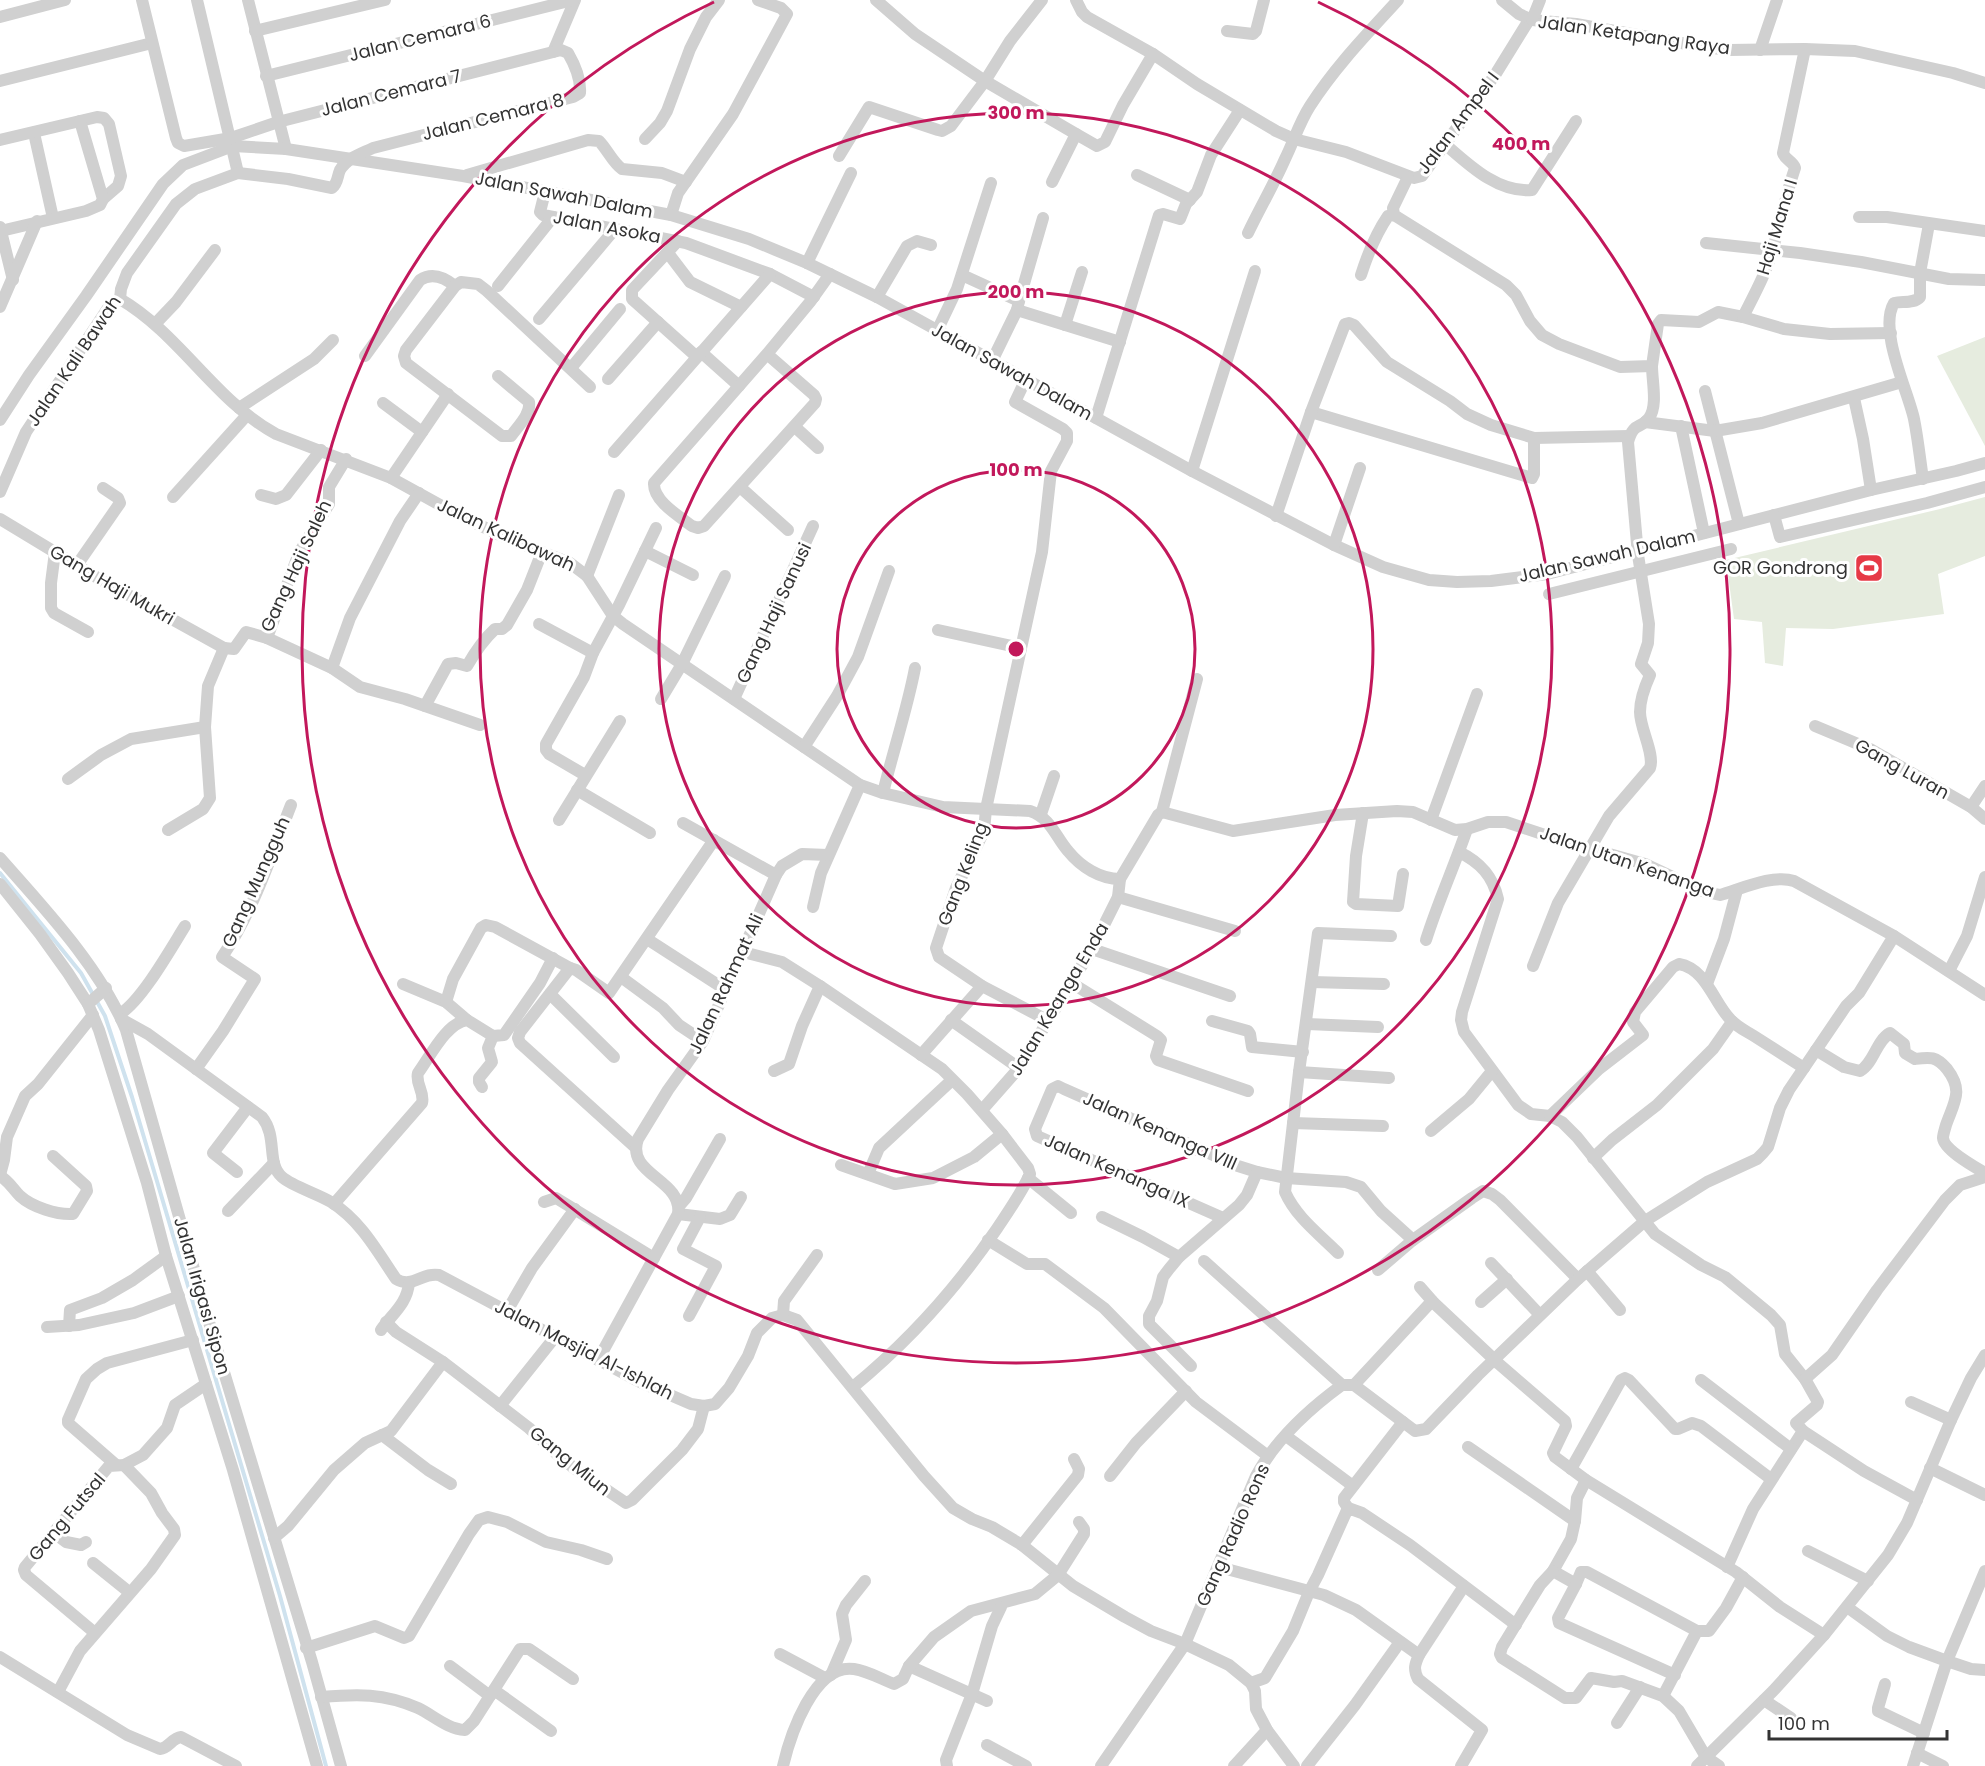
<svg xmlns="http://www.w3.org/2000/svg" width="1985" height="1766" viewBox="0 0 1985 1766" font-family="Poppins,sans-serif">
  <rect width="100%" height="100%" fill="#fff"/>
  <!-- green -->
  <g fill="#e6ecdf">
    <polygon points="1985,337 1985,446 1937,356"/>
    <polygon points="1985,497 1985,556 1938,574 1944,614 1833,629 1786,628 1783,666 1765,663 1762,622 1734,619 1726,560 1940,509"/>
  </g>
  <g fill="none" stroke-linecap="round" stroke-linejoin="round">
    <!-- stream -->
    <polyline stroke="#cfe2ee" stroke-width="4" points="0,873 81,973 105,1016 132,1097 280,1596 326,1766"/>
    <!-- minor -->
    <g stroke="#d0d0d0" stroke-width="12">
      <polyline points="197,0 238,173"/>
      <polyline points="248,0 286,149"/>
      <polyline points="876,0 915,34 985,81 1076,134"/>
      <polyline points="1076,0 1082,12 1087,17 1153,54 1197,84 1276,131 1294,139 1346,152 1414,178 1422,176 1495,75 1529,20"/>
      <polyline points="1502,0 1519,14 1532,20 1576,24 1698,46 1729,50 1805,49 1855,51 1953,73 1985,83"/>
      <polyline points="0,17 65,0"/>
      <polyline points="1532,20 1540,0"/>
      <polyline points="255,31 385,0"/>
      <polyline points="1227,31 1253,34 1256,31 1264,0"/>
      <polyline points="1760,50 1777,0"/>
      <polyline points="553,52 575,0"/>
      <polyline points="266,76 573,0"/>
      <polyline points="0,81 152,43"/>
      <polyline points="34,133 53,218"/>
      <polyline points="645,139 660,123 667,111 690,49 706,17 719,0"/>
      <polyline points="0,140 97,117 104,118 109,124 121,176 118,186 103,199"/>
      <path d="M1445 144C1469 165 1498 193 1532 190L1576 121"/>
      <polyline points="839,156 869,107 938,130 942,131 951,126 985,81 1010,41 1042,0"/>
      <path d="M467 175 588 140 599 141C607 149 613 163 622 169L662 173 686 182"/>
      <polyline points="1137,175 1190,200"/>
      <path d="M1408 177 1393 208 1394 215 1506 285 1516 295 1530 321 1542 335 1559 344 1620 367 1652 366 1658 324 1661 320 1699 322 1718 312 1743 317C1754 295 1767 272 1773 248 1781 221 1786 194 1795 168 1793 161 1785 160 1783 153L1805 49"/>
      <polyline points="1052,182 1076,134 1097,146 1105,142 1123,105 1153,54"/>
      <polyline points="545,192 540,212 543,215 686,243 770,274 814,297"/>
      <polyline points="671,215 678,193 733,114 787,14 781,8 758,0"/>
      <polyline points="1859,217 1887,217 1985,231"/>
      <polyline points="0,227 13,280"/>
      <polyline points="1,231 86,211 100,205 103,199 80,121"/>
      <path d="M1248 233C1260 208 1274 184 1285 159 1294 141 1299 123 1310 106 1335 67 1367 34 1398 0"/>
      <polyline points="678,241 632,290 632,299 697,357"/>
      <polyline points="1706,243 1800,253 1861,262 1949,279 1984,280"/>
      <polyline points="668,253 690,282 741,307"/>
      <polyline points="807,263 851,173"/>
      <polyline points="962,275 1019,301 1017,310 1120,342"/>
      <path d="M1361 275C1368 253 1375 235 1388 216L1394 215"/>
      <polyline points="498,286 553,217"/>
      <polyline points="877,297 907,246 917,241 931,245"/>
      <path d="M120 299C180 334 215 401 276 434L391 478 451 511 502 536 570 563 587 576 613 616 623 624 860 785 883 793 943 807 1030 811C1051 818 1055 836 1068 851 1081 867 1100 879 1120 879L1158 815 1162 812 1233 831 1335 815 1397 811 1413 812 1455 830 1467 829 1488 822H1506L1563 841 1645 864 1702 891 1720 895C1741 889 1773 874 1794 881L1894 936 1985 995"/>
      <polyline points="1019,301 1043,218"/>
      <polyline points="0,307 37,221"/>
      <polyline points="1743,317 1784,329 1830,334 1891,333"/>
      <polyline points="539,319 615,229"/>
      <polyline points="155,324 176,302 215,250"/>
      <polyline points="1065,325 1082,272"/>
      <polyline points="937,331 957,289 991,183"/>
      <polyline points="701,352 739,386"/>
      <path d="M767 354 814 395 816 399 815 403 704 526 698 528 692 526C679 516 653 501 654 483L767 354 810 302 830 274"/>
      <path d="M365 356 420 280C432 272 444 277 455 286"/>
      <polyline points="992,361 1017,310"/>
      <polyline points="571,368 620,309"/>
      <path d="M498 376 529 402C531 414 518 426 511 436H502L406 363 404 356 406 350 455 286 461 282 478 284 487 291 590 387"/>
      <polyline points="608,379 658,322"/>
      <polyline points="1026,379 1015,402 1063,429 1067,433 1067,441 1051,471 1042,552 986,809 984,831 956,888 936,948 939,957 982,986 1047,1020"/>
      <polyline points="1705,391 1739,524"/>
      <polyline points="1854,398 1863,439 1871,490"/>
      <polyline points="383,403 422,432"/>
      <polyline points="239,408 314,359 333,340"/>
      <polyline points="1311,412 1532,478 1534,474 1534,438"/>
      <polyline points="1096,418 1159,215 1163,214 1180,219 1186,204 1197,192 1211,155 1240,110"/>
      <polyline points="0,420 29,375 86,296 163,184 183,165 233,146 286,149 463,176 671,215 749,239 807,263 877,297 1192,471 1334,545 1383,567 1429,580 1457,582 1491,581 1547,574 1871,490 1956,471 1985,463"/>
      <polyline points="1645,422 1715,431 1762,423 1902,382"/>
      <polyline points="1681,426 1704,533"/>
      <polyline points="795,427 818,448"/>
      <polyline points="614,452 770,274"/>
      <polyline points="1192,471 1255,271"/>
      <polyline points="391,478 448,394"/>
      <path d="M1923 479C1920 459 1918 439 1914 419 1908 391 1878 330 1894 303 1903 301 1914 304 1920 297V273L1929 224"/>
      <polyline points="740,487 788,530"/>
      <path d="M0 492 26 432 108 308 120 299 121 289 127 273 176 204 195 189 238 173 288 179 332 188C338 183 337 177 340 170 347 158 361 154 373 148L573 97 580 93C581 79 575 65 568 53L561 50 278 122 231 138 184 146 178 143 176 138 142 0"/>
      <polyline points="261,495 276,499 286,495 321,450"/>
      <polyline points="173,497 247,415"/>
      <polyline points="1774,515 1780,537 1927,503 1985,487"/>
      <polyline points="1276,516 1311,412 1345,324 1349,323 1354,325 1387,362 1450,401 1467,414 1491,425 1534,438 1629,436"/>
      <polyline points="0,519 96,577 224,648"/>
      <polyline points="1334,545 1360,468"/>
      <polyline points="645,551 693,575"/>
      <polyline points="55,552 51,583 51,608 54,613 88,632"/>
      <polyline points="77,565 120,503 118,498 103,488"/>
      <polyline points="587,576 619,495"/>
      <polyline points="1549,594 1731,549"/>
      <polyline points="539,624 593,653"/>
      <polyline points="938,630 1021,648"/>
      <polyline points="267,638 332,668 360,687 405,699 480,725"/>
      <polyline points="332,668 350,618 400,521 419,493"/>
      <polyline points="661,699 682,664 725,576"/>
      <polyline points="734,699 813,526"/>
      <path d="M425 706 448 664 456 663 467 666C475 652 483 640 495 629H502L507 625 527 590 542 552"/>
      <polyline points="1815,726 1870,749 1971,807 1985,819"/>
      <polyline points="804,747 837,696 858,657 889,571"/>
      <polyline points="585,775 549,754 546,750 546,744 584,677 593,653 619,605 656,528"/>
      <polyline points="68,779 101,755 131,739 205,727"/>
      <polyline points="577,790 650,833"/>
      <path d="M883 793C893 751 907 710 915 668"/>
      <polyline points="1971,807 1985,786"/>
      <polyline points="1162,812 1197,679"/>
      <polyline points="1363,813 1356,856 1353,902 1356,904 1398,906 1403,874"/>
      <polyline points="1041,814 1054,776"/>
      <polyline points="559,820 620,721"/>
      <polyline points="1431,820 1477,694"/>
      <polyline points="683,823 776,875"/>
      <polyline points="168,830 203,809 210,798 205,727 208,686 224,648 234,649 246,632 267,638 299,553 329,504 329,487 346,459"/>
      <path d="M1459 852C1480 862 1493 876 1498 899L1462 1012 1461 1020 1464 1032 1518 1105 1531 1114 1550 1116 1562 1122 1577 1137 1655 1234 1701 1265 1725 1277 1771 1315 1780 1325 1785 1354 1805 1379 1818 1402 1817 1405 1796 1423 1803 1431 1753 1509 1727 1567"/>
      <path d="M0 858C45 909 100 967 126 1030L213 1336 312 1662 341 1766"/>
      <polyline points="0,884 40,934 68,973 88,1004 99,1030 147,1183 166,1256 233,1470 317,1766"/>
      <polyline points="1118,897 1235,931"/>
      <polyline points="813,907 821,873 860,785"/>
      <polyline points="647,939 726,990"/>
      <path d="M1426 940C1438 902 1454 867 1467 829"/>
      <polyline points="1092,949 1230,996"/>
      <polyline points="743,952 782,962 820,986 942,1069 967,1094 1002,1134"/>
      <path d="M1533 966 1558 903 1609 816 1650 768C1655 754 1640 729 1640 712 1640 701 1645 686 1650 675L1641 664 1648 643 1649 624 1638 555 1628 442C1634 421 1640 430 1649 418 1658 406 1652 381 1652 366"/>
      <polyline points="570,968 520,1032 518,1038 520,1043 635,1147"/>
      <polyline points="1949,971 1967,936 1985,877"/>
      <polyline points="621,977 663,1008 679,1025 703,1041"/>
      <polyline points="1070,982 1157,1036 1161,1040 1156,1056 1158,1060 1248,1091"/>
      <polyline points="1312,982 1384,984"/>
      <polyline points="403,984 446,1002 467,1020"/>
      <polyline points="1707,984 1724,939 1737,890"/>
      <polyline points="550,994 614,1057"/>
      <polyline points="446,1002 453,979 481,928 486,925 495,927 570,968 576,970 609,993 714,840"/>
      <polyline points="88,1004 106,988"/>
      <path d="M120 1014C142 1000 170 950 185 926"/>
      <path d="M121 1019 148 1034 262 1117C278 1137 266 1163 282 1177 292 1186 318 1194 331 1202 361 1221 377 1251 396 1279 412 1289 422 1272 439 1275L640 1382 691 1404 704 1406 715 1404 729 1388 748 1356 757 1333 772 1318 783 1315 797 1320 924 1476 953 1508 972 1519 992 1527 1022 1545 1073 1586 1125 1617 1151 1631 1185 1644 1229 1665 1251 1683 1255 1691 1256 1709 1267 1730 1294 1766"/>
      <polyline points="951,1020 1019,1068"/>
      <polyline points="1212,1021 1248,1031 1250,1034 1252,1047 1303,1052"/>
      <polyline points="1307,1024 1378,1027"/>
      <path d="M1816 1050 1844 1067 1860 1071C1874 1063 1876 1041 1890 1033L1904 1044 1905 1053 1915 1059C1930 1057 1936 1056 1947 1069 1964 1091 1954 1102 1946 1125 1945 1129 1943 1134 1943 1138 1944 1150 1975 1167 1985 1173"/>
      <polyline points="921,1055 982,986"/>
      <path d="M196 1069 223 1031 255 979 222 957C253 912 271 856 291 805"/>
      <polyline points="774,1071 789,1064 802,1026 820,986"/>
      <polyline points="1299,1072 1389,1078"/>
      <polyline points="482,1087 479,1082 479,1078 492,1062 488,1048 493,1036"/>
      <polyline points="982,1110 1019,1068 1092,949 1118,897 1120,879"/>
      <path d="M1550 1116 1599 1069 1643 1035 1633 1022 1635 1012 1673 967 1679 964C1707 969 1714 1004 1731 1020 1737 1027 1746 1031 1754 1036 1771 1047 1787 1057 1804 1068"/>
      <polyline points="1293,1123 1383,1126"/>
      <polyline points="1431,1131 1469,1099 1492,1071"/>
      <polyline points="1593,1158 1612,1140 1657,1105 1713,1049 1732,1022"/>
      <path d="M841 1165 895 1184 933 1178 974 1157 1002 1134 1028 1168 1030 1174C1021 1194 1008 1212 996 1230 955 1290 909 1341 853 1387"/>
      <polyline points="237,1172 213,1153 248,1107"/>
      <polyline points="868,1174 879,1148 952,1080"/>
      <polyline points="0,1175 4,1160 7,1137 25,1096 38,1084 93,1015"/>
      <path d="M0 1176C9 1181 13 1189 20 1196 32 1207 57 1215 73 1214L87 1191 86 1186 53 1156"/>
      <polyline points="1028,1178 1071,1213"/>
      <polyline points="544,1202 556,1198 654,1258"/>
      <path d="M334 1204 422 1103C425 1092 415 1084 418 1073 430 1057 446 1023 467 1020L493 1036 504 1035 540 983 553 958"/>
      <polyline points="679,1206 686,1198 720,1139"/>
      <polyline points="228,1211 274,1163"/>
      <polyline points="678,1214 720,1219 730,1215 741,1197"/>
      <polyline points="1102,1217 1143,1237 1179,1257"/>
      <polyline points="1223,1218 1037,1136 1035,1129 1052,1089 1058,1086 1064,1089 1238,1166 1257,1172 1286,1178 1346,1182 1361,1187 1381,1211 1413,1240 1472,1198 1483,1191 1492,1194 1500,1200 1578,1279"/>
      <polyline points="988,1240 1027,1264 1045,1264 1104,1308 1196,1402 1268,1456"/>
      <path d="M1338 1253C1319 1234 1296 1217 1285 1192L1299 1072 1318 933 1391 936"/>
      <polyline points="1204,1261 1342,1385"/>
      <polyline points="1491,1263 1540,1315"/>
      <polyline points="1378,1270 1413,1240"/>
      <polyline points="1587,1271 1620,1310"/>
      <polyline points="1420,1287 1434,1303 1499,1364 1565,1421 1566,1426 1553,1453 1555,1457 1586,1480 1736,1572 1780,1607 1824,1635"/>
      <polyline points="1481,1302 1507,1279"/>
      <polyline points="507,1311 532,1268 575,1209"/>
      <polyline points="783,1315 784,1301 817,1255"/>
      <polyline points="689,1316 716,1266 683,1249 700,1217"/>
      <polyline points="386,1322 396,1332 443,1362 529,1428 558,1455 574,1468 626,1503 632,1500 682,1450 698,1429 704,1406"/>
      <polyline points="69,1326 70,1310 102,1298 133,1280 166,1256"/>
      <polyline points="47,1327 79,1325 134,1313 179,1296"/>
      <path d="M381 1330C392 1314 407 1304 409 1283"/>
      <path d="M598 1360 678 1214C683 1179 625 1175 638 1139L668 1090 703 1041 776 875 782 866 802 854 828 855"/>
      <polyline points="1191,1366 1149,1324 1149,1316 1157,1301 1163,1277 1169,1269 1179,1257 1239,1205 1247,1195 1257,1172"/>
      <polyline points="1805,1379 1832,1355 1877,1290 1945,1200 1960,1185 1985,1177"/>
      <polyline points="1701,1380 1791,1449"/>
      <polyline points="1354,1385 1432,1301"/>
      <polyline points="1911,1402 1951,1420"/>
      <polyline points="500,1406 555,1337"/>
      <polyline points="1803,1431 1864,1471 1917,1500"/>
      <polyline points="382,1435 428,1470 451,1484"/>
      <polyline points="1286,1436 1353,1486"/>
      <polyline points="1468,1447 1575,1521"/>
      <polyline points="115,1464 68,1423 68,1420 86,1379 97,1369 107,1363 193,1340"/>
      <polyline points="1930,1468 1985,1495"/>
      <polyline points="1571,1469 1621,1380 1625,1378 1629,1380 1675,1429 1678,1429 1692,1423 1701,1426 1771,1479"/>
      <polyline points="1110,1476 1136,1443 1186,1391"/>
      <polyline points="1586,1480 1577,1498 1575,1521 1571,1539 1553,1571 1576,1584 1581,1572 1587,1572 1697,1631 1709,1631 1726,1608 1743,1577"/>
      <polyline points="1348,1508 1344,1502 1344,1498 1403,1422"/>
      <polyline points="54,1533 66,1542 81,1545 86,1542"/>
      <polyline points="274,1538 288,1526 334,1470 365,1443 391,1431 443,1362"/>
      <polyline points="1022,1545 1078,1475 1079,1469 1074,1459"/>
      <polyline points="1808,1551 1868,1581"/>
      <polyline points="93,1563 129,1592"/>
      <path d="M1219 1567 1324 1595 1356 1610 1419 1655C1415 1664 1413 1669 1418 1679L1482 1730 1461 1766"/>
      <polyline points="1553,1571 1540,1585 1502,1647 1500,1654 1502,1658 1565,1698 1576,1698 1591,1678 1614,1682 1622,1681 1663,1696 1679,1711 1706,1757 1719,1766"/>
      <polyline points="1576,1584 1558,1618 1559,1623 1675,1675"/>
      <polyline points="1847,1607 1887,1636 1909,1647 1947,1661 1985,1571"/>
      <polyline points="95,1633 26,1575 24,1570 25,1567 109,1466 124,1465 143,1455 167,1428 175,1405 206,1384"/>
      <polyline points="306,1648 375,1626 404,1638 409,1636 469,1534 479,1520 488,1517 507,1522 546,1542 581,1550 607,1559"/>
      <polyline points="780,1654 825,1678"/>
      <polyline points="1419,1655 1464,1586"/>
      <path d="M0 1657 127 1735 160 1749C169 1748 172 1738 181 1737L236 1766"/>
      <polyline points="450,1666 490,1696"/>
      <polyline points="909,1666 987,1701"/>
      <polyline points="831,1675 846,1640 842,1614 846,1605 865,1581"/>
      <polyline points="1251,1683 1265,1678 1293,1631 1309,1592 1318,1575 1348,1508 1362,1513 1410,1545 1516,1625"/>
      <polyline points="1885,1684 1878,1708 1878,1711 1924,1733"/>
      <polyline points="494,1690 551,1731"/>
      <polyline points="58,1692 80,1651 151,1569 175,1535 174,1529 162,1513 151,1493 124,1465"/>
      <polyline points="1663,1696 1697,1631"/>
      <path d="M321 1697C358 1694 383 1693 418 1708 433 1715 447 1729 465 1730L474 1721 520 1649H529L573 1679"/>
      <polyline points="1764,1700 1791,1718"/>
      <polyline points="1617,1723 1640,1687"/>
      <polyline points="987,1745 1026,1766"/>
      <polyline points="1917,1753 1943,1766"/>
      <path d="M783 1766C790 1736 814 1663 854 1669 868 1671 881 1679 894 1684L903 1679 909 1666 934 1637 971 1611 1035 1594 1058 1575 1084 1534V1529L1079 1522"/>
      <polyline points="947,1766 946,1760 972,1694 992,1626 1001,1607"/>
      <path d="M1101 1766 1185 1644 1256 1476C1275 1441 1309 1409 1342 1385H1354L1415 1431 1426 1429 1478 1375 1578 1279 1645 1221 1707 1182 1757 1159 1763 1153 1768 1147 1780 1108 1789 1090 1846 1006 1859 993 1894 936"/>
      <polyline points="1234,1766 1267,1730"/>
      <polyline points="1307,1766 1355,1705 1400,1642"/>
      <polyline points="1697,1766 1773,1691 1824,1635 1888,1555 1907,1523 1951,1420 1971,1378 1985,1355"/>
      <polyline points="1913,1766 1947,1661 1971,1669 1985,1670"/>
    </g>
  </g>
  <!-- distance rings -->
  <g fill="none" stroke="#c2185b" stroke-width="3">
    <circle cx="1016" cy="649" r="179"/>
    <circle cx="1016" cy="649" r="357"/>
    <circle cx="1016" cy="649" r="536"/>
    <path d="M1318 2A714 714 0 1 1 714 2"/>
  </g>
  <!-- icons -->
  <defs>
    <g id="stadium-square" transform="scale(1.5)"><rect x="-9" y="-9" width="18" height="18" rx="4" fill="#e63946" stroke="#fff"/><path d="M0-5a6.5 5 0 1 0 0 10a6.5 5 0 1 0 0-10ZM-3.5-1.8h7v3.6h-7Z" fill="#fff"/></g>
  </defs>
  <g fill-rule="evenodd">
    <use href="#stadium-square" x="1869" y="568"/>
  </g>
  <g text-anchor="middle" stroke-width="6" stroke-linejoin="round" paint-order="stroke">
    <!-- street labels -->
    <g font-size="18" fill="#333" stroke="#fff">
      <text transform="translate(1634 35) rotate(8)" y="6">Jalan Ketapang Raya</text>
      <text transform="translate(420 38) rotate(-14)" y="6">Jalan Cemara 6</text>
      <text transform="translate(391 93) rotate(-14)" y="6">Jalan Cemara 7</text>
      <text transform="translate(493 117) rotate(-14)" y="6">Jalan Cemara 8</text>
      <text transform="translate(1458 123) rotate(-53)" y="6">Jalan Ampel I</text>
      <text transform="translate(564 195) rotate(11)" y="6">Jalan Sawah Dalam</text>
      <text transform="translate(607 227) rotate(11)" y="6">Jalan Asoka</text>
      <text transform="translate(1777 227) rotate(-73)" y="6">Haji Mana I</text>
      <text transform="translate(74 361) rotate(-56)" y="6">Jalan Kali Bawah</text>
      <text transform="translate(1012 372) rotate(29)" y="6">Jalan Sawah Dalam</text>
      <text transform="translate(506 535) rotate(25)" y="6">Jalan Kalibawah</text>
      <text transform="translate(1607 556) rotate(-13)" y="6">Jalan Sawah Dalam</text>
      <text transform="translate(296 566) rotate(-65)" y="6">Gang Haji Saleh</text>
      <text transform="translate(112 585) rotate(30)" y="6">Gang Haji Mukri</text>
      <text transform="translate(774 613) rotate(-65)" y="6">Gang Haji Sanusi</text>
      <text transform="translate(1902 769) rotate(29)" y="6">Gang Luran</text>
      <text transform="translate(1627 862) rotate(19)" y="6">Jalan Utan Kenanga</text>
      <text transform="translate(963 874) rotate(-69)" y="6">Gang Keling</text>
      <text transform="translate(256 882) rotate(-66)" y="6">Gang Mungguh</text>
      <text transform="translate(726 984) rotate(-65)" y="6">Jalan Rahmat Ali</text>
      <text transform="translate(1059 999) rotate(-59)" y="6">Jalan Keanga Enda</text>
      <text transform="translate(1160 1131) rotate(24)" y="6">Jalan Kenanga VIII</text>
      <text transform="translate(1117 1171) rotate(24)" y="6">Jalan Kenanga IX</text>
      <text transform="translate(202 1296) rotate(74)" y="6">Jalan Irigasi Sipon</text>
      <text transform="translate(584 1350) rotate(27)" y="6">Jalan Masjid Al-Ishlah</text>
      <text transform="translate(570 1461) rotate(39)" y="6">Gang Miun</text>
      <text transform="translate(67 1517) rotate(-50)" y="6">Gang Futsal</text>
      <text transform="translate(1233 1535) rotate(-66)" y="6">Gang Radio Rons</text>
    </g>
    <!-- poi labels -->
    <g font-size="18" fill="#333" stroke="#fff" text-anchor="end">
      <text x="1848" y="574">GOR Gondrong</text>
    </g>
  </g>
  <circle cx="1016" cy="649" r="9" fill="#c2185b" stroke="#fff" stroke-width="3"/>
  <g font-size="18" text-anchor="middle" font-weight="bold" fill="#c2185b" stroke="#fff" stroke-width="6" stroke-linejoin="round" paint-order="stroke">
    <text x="1016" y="119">300 m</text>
    <text x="1521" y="150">400 m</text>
    <text x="1016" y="298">200 m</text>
    <text x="1016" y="476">100 m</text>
  </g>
  <!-- scale -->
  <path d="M1769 1730v9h178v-9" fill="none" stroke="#333333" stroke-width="3"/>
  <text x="1778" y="1730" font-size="18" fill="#333333" stroke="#ffffff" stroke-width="4.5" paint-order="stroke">100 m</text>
</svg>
